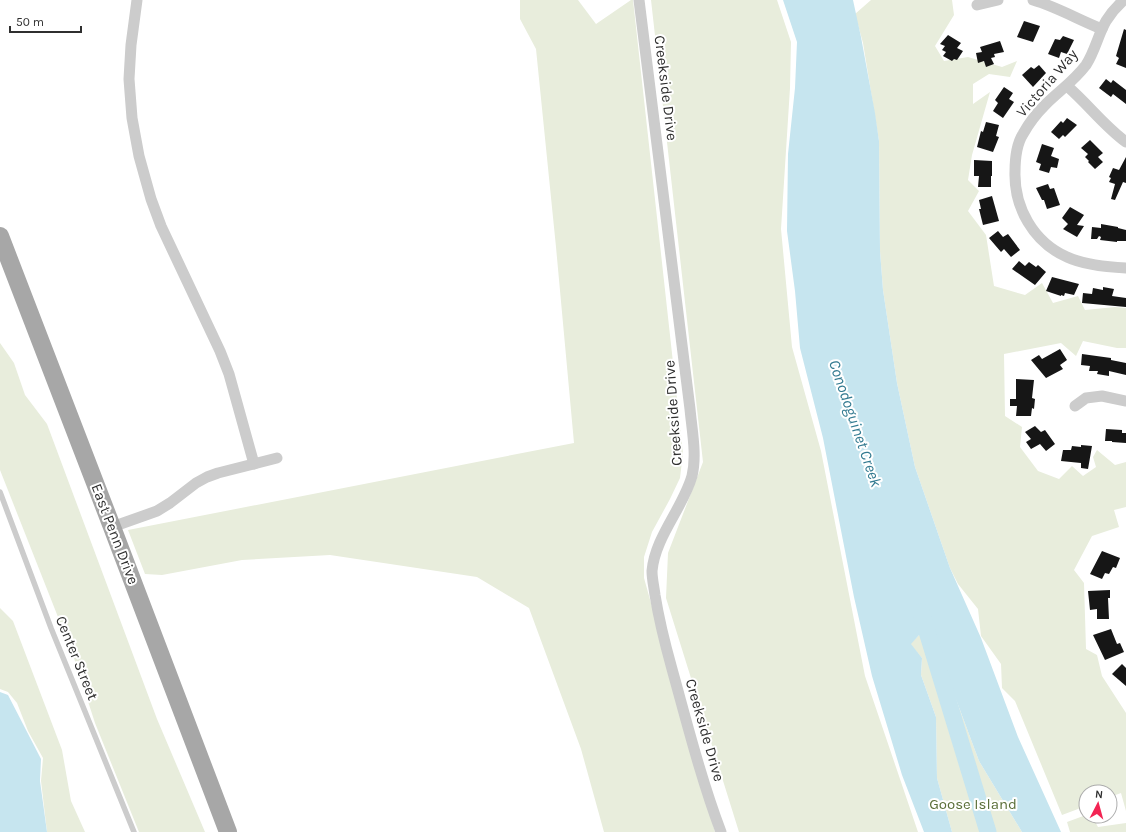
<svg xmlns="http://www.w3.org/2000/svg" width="1126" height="832" viewBox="0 0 1126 832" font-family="Karla,sans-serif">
  <rect width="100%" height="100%" fill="#fff"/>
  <!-- green -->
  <g fill="#e8eddc">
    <polygon points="520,0 578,0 596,24 631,0 633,0 683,453 680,478 670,499 652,532 644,557 644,578 715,832 604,832 581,749 529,608 477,577 330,555 242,560 162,575 145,574 128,530 574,443 556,247 536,49 520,19"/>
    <polygon points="651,0 777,0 791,42 790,88 781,229 792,347 821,451 865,676 918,832 739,832 666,598 668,553 703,462"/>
    <polygon points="871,0 952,0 954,15 935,46 944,61 968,57 1002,67 1017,61 1010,77 989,74 973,84 973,104 990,92 972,155 968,180 979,191 968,211 986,235 994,286 1025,295 1042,283 1053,303 1078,296 1085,310 1115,307 1126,308 1126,348 1117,348 1083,341 1076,356 1061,343 1004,354 1005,416 1022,427 1020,447 1038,471 1059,479 1072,466 1083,476 1096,467 1093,457 1097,450 1115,465 1126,462 1126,507 1114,510 1119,527 1092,536 1074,570 1084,583 1086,649 1097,655 1102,676 1126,713 1126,811 1121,793 1110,797 1110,792 1086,792 1086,806 1062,815 1015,701 1002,688 1001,664 981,636 978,609 958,584 950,568 915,467 897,383 883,290 880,251 879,141 863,43 855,14"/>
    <polygon points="0,343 14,363 25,395 47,424 157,719 205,832 139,832 95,723 73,655 0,470"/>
    <polygon points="0,608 13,621 62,750 71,801 85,832 47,832 41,781 43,758 28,731 17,703 8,692 0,689"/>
    <polygon points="920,634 932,635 979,761 1022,832 952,832 937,778 936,717 921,675 922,658 910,644"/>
    <polygon points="1086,815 1086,816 1092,816 1098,827 1126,823 1126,832 1070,832 1067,822"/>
  </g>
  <!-- water -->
  <g fill="#c6e5ef">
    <polygon points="783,0 853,0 861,37 875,113 879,141 880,251 883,290 897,383 915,467 950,568 981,638 1018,737 1061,832 1022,832 979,761 932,635 920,634 911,644 922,658 921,675 936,717 937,778 952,832 924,832 902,775 872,676 854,597 823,438 800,348 795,291 787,231 788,154 795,88 797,42"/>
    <polygon points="0,692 8,695 41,759 40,781 47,832 0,832"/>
  </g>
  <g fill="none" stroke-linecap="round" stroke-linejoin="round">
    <!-- river -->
    <polyline stroke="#c6e5ef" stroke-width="17" points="921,612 988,832"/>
  </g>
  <!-- building -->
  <g fill="#161616">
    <polygon points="1024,21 1040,26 1033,42 1017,37"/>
    <polygon points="1124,29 1126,30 1126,68 1116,64 1119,58 1116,56"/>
    <polygon points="948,35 961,43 957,48 963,51 957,60 954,59 952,61 943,56 946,52 942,50 945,46 940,44"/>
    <polygon points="1063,36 1074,40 1067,54 1061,52 1059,58 1048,54 1055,39 1060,40"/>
    <polygon points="1000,41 1004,52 994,54 995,57 991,58 994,64 986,67 984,61 978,63 976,53 982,52 980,47"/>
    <polygon points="1039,65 1046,73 1033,87 1022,75 1031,67 1034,69"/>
    <polygon points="1106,79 1111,83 1113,80 1126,90 1126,104 1113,94 1111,97 1099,88"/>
    <polygon points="1004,87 1013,93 1009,99 1014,102 1003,118 993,111 998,103 995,100"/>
    <polygon points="1067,118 1077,125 1065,137 1063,135 1059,139 1051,132 1061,121 1063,123"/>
    <polygon points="986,122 999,125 996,136 999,137 993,152 977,147 981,131 983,132"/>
    <polygon points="1090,140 1103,153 1098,157 1103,162 1095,169 1088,162 1089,161 1085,157 1088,154 1081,148"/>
    <polygon points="1042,144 1054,148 1051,156 1059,159 1057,168 1051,167 1049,173 1039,170 1041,164 1036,162"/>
    <polygon points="1126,157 1126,183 1123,182 1115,200 1111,199 1115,184 1109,182 1111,178 1109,177 1113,168 1119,170"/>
    <polygon points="974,160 992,161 992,176 991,176 991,187 978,187 979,176 974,176"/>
    <polygon points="1048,184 1050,189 1054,188 1060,205 1047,209 1044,200 1042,200 1036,188"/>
    <polygon points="992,196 999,221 983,225 979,209 981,209 979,200"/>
    <polygon points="1070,207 1084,215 1077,225 1084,226 1077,237 1063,229 1068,224 1062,218"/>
    <polygon points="1101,224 1118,227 1118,228 1126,230 1126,241 1117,241 1117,242 1100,240 1101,237 1099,236 1097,239 1091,239 1092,227 1101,228"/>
    <polygon points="998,231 1003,237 1008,234 1020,250 1011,257 1004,249 1001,252 989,238"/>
    <polygon points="1019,261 1025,266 1029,262 1036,267 1038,265 1046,272 1035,285 1012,269"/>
    <polygon points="1052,277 1079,284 1074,295 1065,293 1064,296 1061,295 1061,296 1046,291"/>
    <polygon points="1103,287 1114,289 1112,296 1126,298 1126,307 1082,303 1083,293 1092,294 1093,288 1103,290"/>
    <polygon points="1060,349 1067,360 1060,365 1063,369 1046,378 1031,360 1039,355 1042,359"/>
    <polygon points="1082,354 1111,358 1111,360 1126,363 1126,375 1109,371 1109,376 1097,374 1098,371 1089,371 1090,366 1081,365"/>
    <polygon points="1016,379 1034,380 1032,398 1035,399 1034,409 1032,408 1031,416 1016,416 1017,406 1010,406 1010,399 1016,399"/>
    <polygon points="1035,426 1041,432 1045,430 1055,444 1046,451 1040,444 1031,449 1026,442 1031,439 1025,432"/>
    <polygon points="1106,429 1122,430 1122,433 1126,433 1126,443 1112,442 1112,441 1105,441"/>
    <polygon points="1081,445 1092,446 1088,469 1081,468 1081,463 1061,461 1063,450 1071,450 1072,446 1081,447"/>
    <polygon points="1102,551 1120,558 1116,568 1113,567 1109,574 1105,573 1102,579 1090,574"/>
    <polygon points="1110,590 1110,598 1108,598 1109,619 1097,619 1097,609 1090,610 1088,591"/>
    <polygon points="1111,629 1117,644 1120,643 1124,652 1105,660 1093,635"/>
    <polygon points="1122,664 1126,668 1126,686 1112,674"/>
  </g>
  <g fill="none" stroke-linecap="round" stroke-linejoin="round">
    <!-- lane -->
    <polyline stroke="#ccc" stroke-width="5.5" points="0,492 51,628 134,832"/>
    <!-- street -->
    <g stroke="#ccc" stroke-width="11">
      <polyline points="137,0 131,45 129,79 132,118 139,156 151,199 161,226 220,351 229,374 254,464"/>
      <path d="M639 0 690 409C692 431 697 455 692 476 683 508 655 537 652 571 652 579 654 587 655 595 659 620 665 644 672 669 687 723 701 779 721 832"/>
      <path d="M1033 0C1057 7 1079 20 1102 29"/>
      <path d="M1124 0C1117 6 1111 13 1106 21 1098 35 1095 51 1086 65 1074 81 1059 91 1045 105 1036 114 1029 123 1023 134 1016 145 1015 159 1015 172 1014 207 1033 242 1067 257 1084 265 1107 267 1126 268"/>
      <polyline points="977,5 998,0"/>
      <path d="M1067 86C1088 104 1104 126 1126 142"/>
      <polyline points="1075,406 1086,398 1102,396 1126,401"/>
      <polyline points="112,527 157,511 170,503 196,483 207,477 218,473 277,458"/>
    </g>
    <!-- primary -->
    <polyline stroke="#a7a7a7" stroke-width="18" points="0,236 112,527 228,832"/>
  </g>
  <g text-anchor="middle" stroke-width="4" stroke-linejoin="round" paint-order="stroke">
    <!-- street labels -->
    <g font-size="15" fill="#2f2f2f" stroke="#fff">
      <text transform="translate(1047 83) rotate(-49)" y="5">Victoria Way</text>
      <text transform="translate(666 88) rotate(83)" y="5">Creekside Drive</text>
      <text transform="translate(673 413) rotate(-94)" y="5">Creekside Drive</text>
      <text transform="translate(115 534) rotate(69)" y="5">East Penn Drive</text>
      <text transform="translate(77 658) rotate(68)" y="5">Center Street</text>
      <text transform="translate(705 730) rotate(74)" y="5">Creekside Drive</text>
    </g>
    <!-- park labels -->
    <g font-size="15" fill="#5a6e38" stroke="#fff">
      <text x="973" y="809">Goose Island</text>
    </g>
    <!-- water labels -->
    <g font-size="16" font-style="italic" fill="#347b91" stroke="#fff">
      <text transform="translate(856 423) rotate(71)" y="6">Conodoguinet Creek</text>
    </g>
  </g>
  <!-- north arrow -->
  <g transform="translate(1098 804) rotate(6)"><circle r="19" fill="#ffffff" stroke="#acacac"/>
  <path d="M0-3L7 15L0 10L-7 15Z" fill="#f32453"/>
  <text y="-6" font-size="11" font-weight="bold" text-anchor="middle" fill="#2f2f2f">N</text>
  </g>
  <!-- scale -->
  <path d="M10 26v6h71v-6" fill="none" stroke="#2f2f2f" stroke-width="2"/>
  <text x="16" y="26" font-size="12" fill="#2f2f2f" stroke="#ffffff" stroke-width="3" paint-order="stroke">50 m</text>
</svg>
